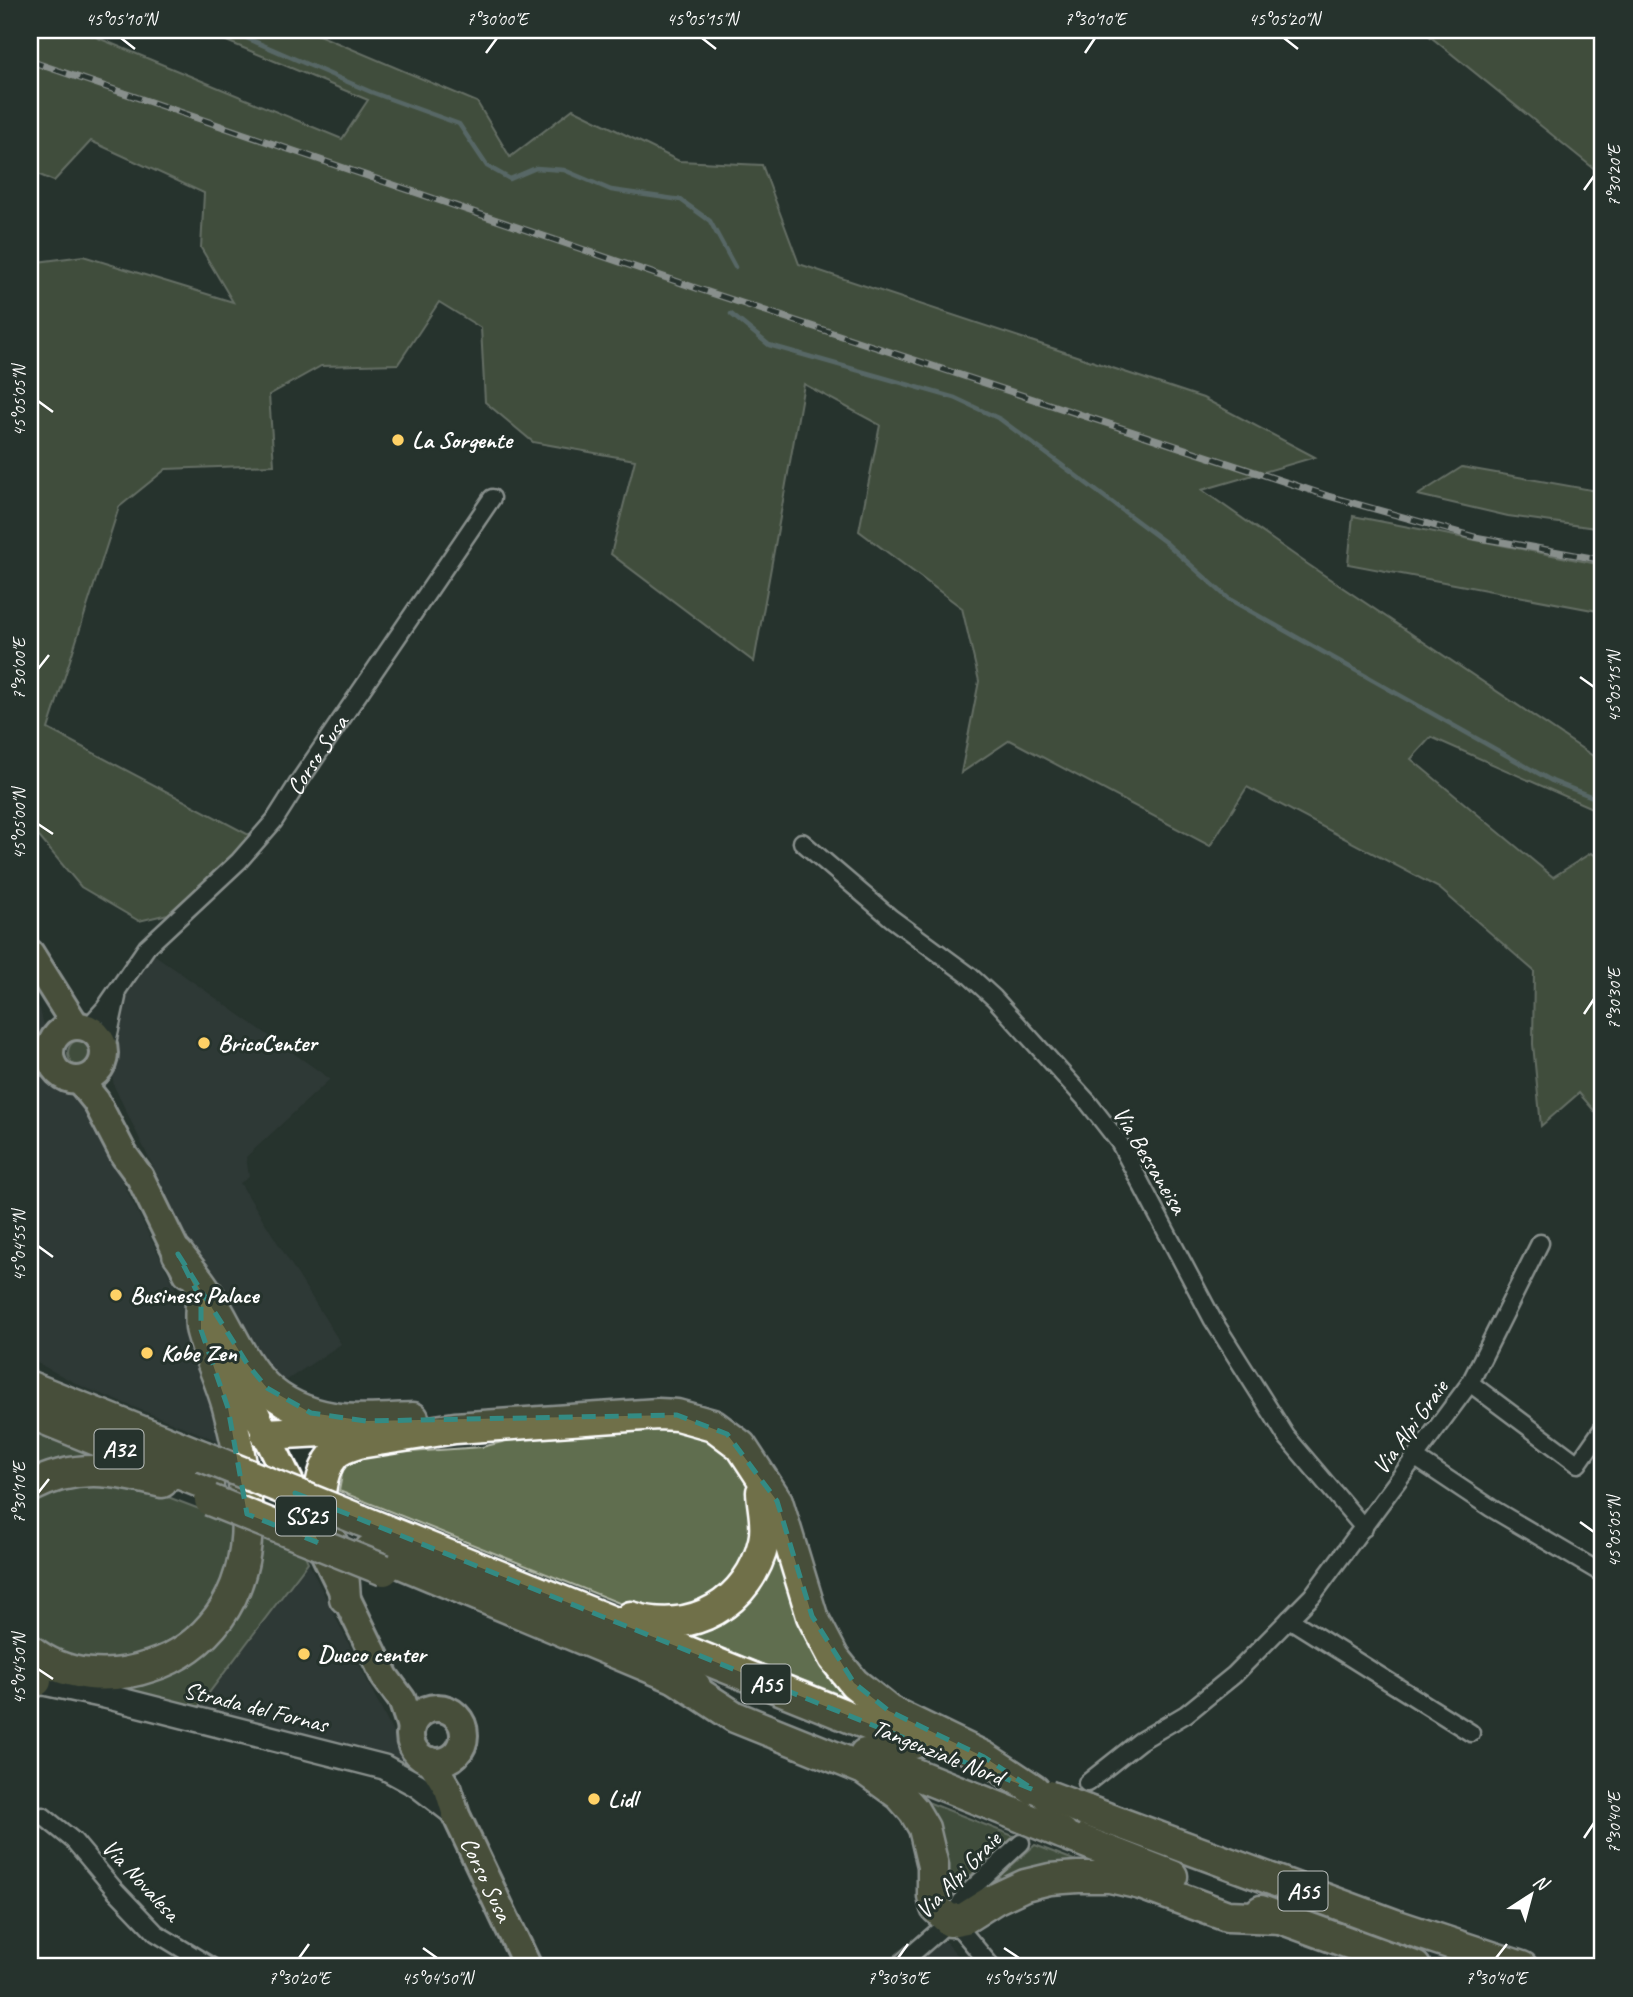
<svg xmlns="http://www.w3.org/2000/svg" width="1633" height="1997" viewBox="0 0 1633 1997" font-family="Caveat,sans-serif">
<style>
.built{fill:#384141}
.green{fill:#616e4f;stroke:#b0b6a7;stroke-width:2}
.lines{fill:none;stroke-linecap:round;stroke-linejoin:round}
.stream{stroke:#93a7aa;stroke-width:4.5}
.street-casing{stroke:#fff;stroke-width:21}
.secondary-casing{stroke:#fff;stroke-width:28}
.primary-casing{stroke:#fff;stroke-width:32}
.highway-casing{stroke:#fff;stroke-width:35}
.street{stroke:#26332d;stroke-width:16}
.secondary{stroke:#26332d;stroke-width:23}
.primary{stroke:#70704a;stroke-width:26}
.highway{stroke:#70704a;stroke-width:30}
.rail-casing{stroke:#fff;stroke-width:7}
.rail{stroke:#26332d;stroke-width:4.5;stroke-dasharray:13;stroke-linecap:butt}
.highway-bridge-casing{stroke:#fff;stroke-width:35;stroke-linecap:butt}
.highway-bridge{stroke:#70704a;stroke-width:30}
.marked{fill:none;stroke:#338b84;stroke-width:5;stroke-dasharray:14 9;stroke-linejoin:round}
.ticks{fill:none;stroke:#fff;stroke-width:2.5}
.poi-dot{fill:#ffd166;stroke:#26332d;stroke-width:2.5}
.labels{text-anchor:middle;stroke-width:6;stroke-linejoin:round;paint-order:stroke}
.shield{fill:#26332d;stroke:#bec2c0;stroke-width:2}
.shield-label{font-size:23px;font-weight:bold;fill:#fff}
.poi-label{font-size:24px;font-weight:bold;fill:#fff;stroke:#26332d;text-anchor:start}
.street-label{font-size:24px;fill:#fff;stroke:#26332d}
.neatline{fill:none;stroke:#fff;stroke-width:2.5}
.ticks-label{font-size:18px;text-anchor:middle;fill:#fff}
</style>
<rect width="100%" height="100%" fill="#26332d"/>
<filter id="ink" filterUnits="userSpaceOnUse"><feTurbulence type="fractalNoise" baseFrequency=".0143" numOctaves="2"/><feDisplacementMap in="SourceGraphic" scale="14" xChannelSelector="R" yChannelSelector="G"/><feConvolveMatrix kernelMatrix="1 2 1 2 8 2 1 2 1" color-interpolation-filters="sRGB"/></filter>
<g filter="url(#ink)">
<g class="built">
<polygon points="152,953 330,1079 246,1157 249,1177 240,1183 341,1344 278,1386 224,1313 114,1086 112,1074 119,1057 117,1022 120,1004 128,987"/>
<polygon points="30,989 40,1010 47,1037 45,1065 56,1085 64,1086 74,1091 82,1100 197,1332 226,1444 81,1386 30,1359"/>
<polygon points="308,1562 407,1761 196,1710"/>
<polygon points="944,1940 968,1967 913,1967"/>
</g>
<g class="green">
<polygon points="30,30 79,30 342,139 368,100 200,30 307,30 477,102 510,157 573,109 679,161 762,165 799,264 1203,398 1315,457 1202,490 1306,563 1599,760 1603,756 1603,813 1431,737 1411,759 1553,877 1591,853 1603,859 1603,1121 1579,1093 1541,1126 1533,1044 1534,971 1439,888 1247,787 1210,846 1010,740 961,773 979,681 962,608 859,531 880,425 804,384 754,662 611,554 635,460 533,442 485,402 481,328 439,302 398,364 321,366 269,395 274,465 166,469 119,507 48,729 251,836 233,856 168,914 139,921 81,887 30,826 30,263 83,256 233,302 201,248 204,193 91,141 54,181 30,171"/>
<polygon points="1422,30 1603,30 1603,176"/>
<polygon points="1462,467 1603,492 1603,529 1508,516 1418,495"/>
<polygon points="1353,516 1603,565 1603,612 1348,564"/>
<circle cx="82" cy="1053" r="14"/>
<path d="M673,1427c16,3 30,7 44,16 36,24 46,79 25,116 -6,11 -14,20 -23,29 -12,11 -30,22 -47,23 -14,1 -29,-3 -43,-4l-290,-116 5,-27 8,-8 130,-9 40,-10z"/>
<polygon points="30,1428 99,1456 57,1459 30,1472"/>
<polygon points="60,1483 147,1489 236,1523 228,1581 188,1634 156,1652 90,1665 30,1638 30,1500"/>
<polygon points="259,1533 303,1551 308,1562 196,1710 103,1687 170,1672"/>
<polygon points="777,1541 845,1693 843,1696 682,1633"/>
<polygon points="920,1799 1016,1837 939,1902"/>
<polygon points="1035,1845 1084,1864 972,1900"/>
</g>
<g class="lines">
<g class="stream">
<polyline points="228,30 371,92 459,124 487,166 510,179 536,168 564,170 611,190 681,200 710,221 735,267"/>
<polyline points="731,314 769,345 955,398 1000,419 1165,542 1229,599 1552,781 1603,801"/>
</g>
<g class="street-casing">
<g id="street">
<polyline points="802,842 891,918 970,976 994,998 1087,1101 1119,1142 1213,1320 1273,1415 1286,1436 1364,1528"/>
<path id="s1" d="M87,1028l18,-20 42,-61 92,-86 35,-40 26,-41 192,-282"/>
<polyline points="105,1052 117,997"/>
<polyline points="1470,1383 1578,1464 1603,1428"/>
<polyline points="1416,1458 1491,1508 1603,1574"/>
<polyline points="1289,1619 1471,1733"/>
<polyline points="1087,1783 1140,1741 1186,1714 1234,1675 1312,1596 1470,1383 1540,1243"/>
<polyline points="43,1816 74,1841 115,1890 156,1933 212,1967"/>
<polyline points="950,1921 962,1931 992,1967"/>
<polyline points="897,1967 950,1921 965,1895 1021,1843"/>
</g>
</g>
<g class="secondary-casing">
<polyline id="secondary" points="30,1680 105,1696 384,1767 417,1785 456,1815"/>
</g>
<g class="primary-casing">
<g id="primary">
<polyline points="30,953 76,1026"/>
<circle cx="77" cy="1053" r="27"/>
<polyline points="79,1080 96,1101 124,1155 140,1177 187,1273"/>
<polyline points="223,1346 385,1677 402,1700 411,1727"/>
<circle cx="437" cy="1735" r="27"/>
<path id="s2" d="M431,1761l17,28 8,26 72,152"/>
</g>
</g>
<g class="highway-casing">
<g id="highway">
<path d="M178,1254c8,11 18,22 26,34 40,61 44,115 129,130 27,4 54,1 80,0"/>
<polyline points="30,1387 202,1456"/>
<polyline points="30,1413 208,1485"/>
<polyline points="266,1434 343,1430"/>
<path d="M30,1487c45,-24 84,-17 132,-5"/>
<polyline points="360,1520 914,1743"/>
<polyline points="370,1550 695,1686"/>
<path d="M345,1598c-1,-11 -1,-23 -4,-34 -3,-14 -13,-26 -18,-40 -7,-20 -3,-53 11,-69 7,-7 16,-9 25,-12l96,-15 203,-14 19,1 36,10 28,21 36,55 35,115 22,42 20,25 35,28 95,46 50,33"/>
<path d="M631,1617c60,20 119,-14 133,-76 4,-16 -1,-33 -2,-49"/>
<path d="M30,1650c34,28 81,30 121,16 27,-8 51,-26 68,-49 44,-61 27,-141 9,-210 -7,-26 -19,-49 -26,-75 -3,-9 -1,-22 -1,-32"/>
<polyline points="30,1678 36,1681"/>
<polyline points="677,1679 735,1717 864,1769 900,1795 914,1811 924,1828 933,1866 933,1896 936,1908 950,1921 965,1918 995,1899 1025,1885 1050,1879 1078,1877 1110,1877 1141,1884 1227,1916 1280,1918"/>
<polyline points="865,1754 1025,1818"/>
<polyline points="1085,1810 1395,1925 1522,1967"/>
<polyline points="1062,1833 1172,1876"/>
<polyline points="1261,1911 1415,1967"/>
</g>
</g>
<use href="#street" class="street"/>
<use href="#secondary" class="secondary"/>
<use href="#primary" class="primary"/>
<use href="#highway" class="highway"/>
<g class="rail-casing">
<polyline id="rail" points="30,61 702,290 1328,496 1475,537 1603,560"/>
</g>
<use href="#rail" class="rail"/>
<g class="highway-bridge-casing">
<g id="highway-bridge">
<polyline points="202,1456 360,1520"/>
<polyline points="210,1500 384,1570"/>
<polyline points="1048,1796 1085,1810"/>
<polyline points="1025,1818 1062,1833"/>
</g>
</g>
<use href="#highway-bridge" class="highway-bridge"/>
</g>
</g>
<path d="M0 0H1633V1997H0ZM178,1254l70,111 19,23 44,25 55,8 311,-6 50,19 50,67 35,115 42,67 35,28 95,46 50,33 -739,-297 24,50 -72,-29 -19,-106 -27,-78v-30z" fill="#26332d" fill-opacity=".55" fill-rule="evenodd"/>
<path class="marked" d="M178,1254l70,111 19,23 44,25 55,8 311,-6 50,19 50,67 35,115 42,67 35,28 95,46 50,33 -739,-297 24,50 -72,-29 -19,-106 -27,-78v-30z"/>
<path class="ticks" d="M121,38l14,11M702,38l14,11M1284,38l14,11M486,53l11,-15M1085,53l10,-15M1584,190l10,-14M38,401l15,11M38,669l11,-14M1580,677l14,10M38,824l15,10M1584,1014l10,-15M38,1246l15,11M38,1493l11,-14M1580,1522l14,10M38,1669l15,10M1584,1838l10,-15M423,1948l14,10M1004,1948l15,10M299,1958l10,-14M898,1958l10,-14M1496,1958l11,-14"/>
<g class="poi-dot">
<circle cx="398" cy="440" r="7"/>
<circle cx="204" cy="1043" r="7"/>
<circle cx="116" cy="1295" r="7"/>
<circle cx="147" cy="1353" r="7"/>
<circle cx="304" cy="1654" r="7"/>
<circle cx="594" cy="1799" r="7"/>
</g>
<g class="labels">
<g class="shield">
<rect x="94.5" y="1429.5" width="49" height="39" rx="5"/>
<rect x="276" y="1496.5" width="60" height="39" rx="5"/>
<rect x="741.5" y="1664.5" width="49" height="39" rx="5"/>
<rect x="1278.5" y="1871.5" width="49" height="39" rx="5"/>
</g>
<g class="shield-label">
<text x="119" y="1457">A32</text>
<text x="306" y="1524">SS25</text>
<text x="766" y="1692">A55</text>
<text x="1303" y="1899">A55</text>
</g>
<g class="poi-label">
<text x="412" y="448">La Sorgente</text>
<text x="218" y="1051">BricoCenter</text>
<text x="130" y="1303">Business Palace</text>
<text x="161" y="1361">Kobe Zen</text>
<text x="318" y="1662">Ducco center</text>
<text x="608" y="1807">Lidl</text>
</g>
<g class="street-label">
<text dy="8" stroke="none"><textPath href="#s1" startOffset="359">Corso Susa</textPath></text>
<text transform="translate(1150 1160) rotate(59)" y="8">Via Bessaneisa</text>
<text transform="translate(1410 1427) rotate(-54)" y="8">Via Alpi Graie</text>
<text transform="translate(256 1707) rotate(14)" y="8">Strada del Fornas</text>
<text transform="translate(938 1752) rotate(22)" y="8">Tangenziale Nord</text>
<text transform="translate(958 1875) rotate(-46)" y="8">Via Alpi Graie</text>
<text dy="8" stroke="none"><textPath href="#s2" startOffset="131">Corso Susa</textPath></text>
<text transform="translate(141 1880) rotate(47)" y="8">Via Novalesa</text>
</g>
</g>
<rect width="1633" height="1997" fill="none" stroke="#26332d" stroke-width="77"/>
<g transform="translate(1531 1895) rotate(36)" stroke="#26332d" stroke-width="5" paint-order="stroke">
<path d="M0-5L12 26L0 18L-12 26Z" fill="#ffffff"/>
<text y="-10" font-size="19" font-weight="bold" text-anchor="middle" fill="#ffffff">N</text>
</g>
<rect x="38" y="38" width="1556" height="1920" class="neatline"/>
<g class="ticks-label">
<text x="121" y="25">45°05'10"N</text>
<text x="497" y="25">7°30'00"E</text>
<text x="702" y="25">45°05'15"N</text>
<text x="1095" y="25">7°30'10"E</text>
<text x="1284" y="25">45°05'20"N</text>
<text transform="translate(1614 176) rotate(-90)" y="6">7°30'20"E</text>
<text transform="translate(19 401) rotate(-90)" y="6">45°05'05"N</text>
<text transform="translate(19 669) rotate(-90)" y="6">7°30'00"E</text>
<text transform="translate(1614 687) rotate(-90)" y="6">45°05'15"N</text>
<text transform="translate(19 824) rotate(-90)" y="6">45°05'00"N</text>
<text transform="translate(1614 999) rotate(-90)" y="6">7°30'30"E</text>
<text transform="translate(19 1246) rotate(-90)" y="6">45°04'55"N</text>
<text transform="translate(19 1493) rotate(-90)" y="6">7°30'10"E</text>
<text transform="translate(1614 1532) rotate(-90)" y="6">45°05'05"N</text>
<text transform="translate(19 1669) rotate(-90)" y="6">45°04'50"N</text>
<text transform="translate(1614 1823) rotate(-90)" y="6">7°30'40"E</text>
<text x="299" y="1984">7°30'20"E</text>
<text x="437" y="1984">45°04'50"N</text>
<text x="898" y="1984">7°30'30"E</text>
<text x="1019" y="1984">45°04'55"N</text>
<text x="1496" y="1984">7°30'40"E</text>
</g>
</svg>
